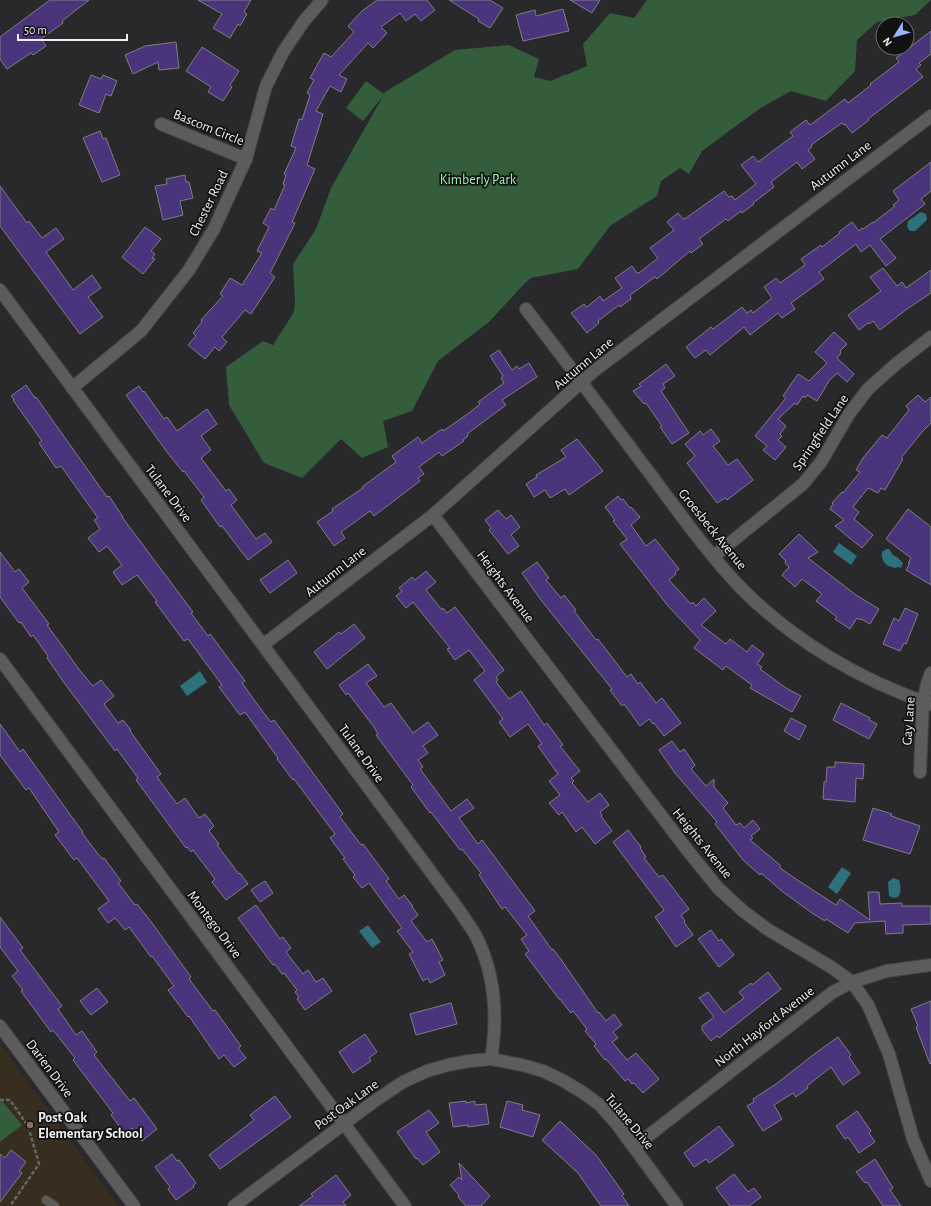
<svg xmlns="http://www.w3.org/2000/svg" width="931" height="1206" viewBox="0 0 931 1206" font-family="'Alegreya Sans',sans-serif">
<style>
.education{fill:#382e1f}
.green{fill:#335d3b}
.water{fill:#2e717d}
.building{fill:#4a347c;stroke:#7f7e81}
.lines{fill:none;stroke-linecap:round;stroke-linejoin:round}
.lane-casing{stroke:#454447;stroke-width:10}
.street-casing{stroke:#454447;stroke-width:14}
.path{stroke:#666568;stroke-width:2.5;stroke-dasharray:4 2;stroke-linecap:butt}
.lane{stroke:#5d5c5b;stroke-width:8}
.street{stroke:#5d5c5b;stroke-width:12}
.education-dot{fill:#8d6e63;stroke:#111112;stroke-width:1.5}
.labels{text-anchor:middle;stroke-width:3.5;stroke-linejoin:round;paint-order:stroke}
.street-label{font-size:14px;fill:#efeff1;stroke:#111112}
.park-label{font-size:14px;fill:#97fbaa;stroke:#111112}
.poi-label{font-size:14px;font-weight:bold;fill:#efeff1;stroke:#111112;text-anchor:start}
</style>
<rect width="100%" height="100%" fill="#29282b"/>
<polygon class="education" points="0,1044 118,1206 0,1206"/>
<g class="green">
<polygon points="647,0 931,0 915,15 877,22 857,40 855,71 826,101 791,91 759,109 702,151 689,174 680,168 661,181 657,196 610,226 578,269 531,278 525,283 489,322 438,361 412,411 383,421 388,447 362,458 341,439 302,478 264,463 229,405 226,367 263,341 273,345 294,312 295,300 293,264 316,229 331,188 383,96 363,121 346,108 366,81 384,94 385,92 455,50 509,45 539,59 534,77 551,81 562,76 563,75 566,75 587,66 583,44 610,13 634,18"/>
<polygon points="2,1101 22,1125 0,1142 0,1102"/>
</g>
<g class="water">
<polygon points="921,212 926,214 927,220 915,231 910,231 907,227 908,221"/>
<polygon points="839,543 857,556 851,565 833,552"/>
<path d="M886,549h3l4,6 5,3 5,5 -2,5 -2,-1 -4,1c-2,-1 -4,-1 -6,-2 -6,-2 -8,-10 -7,-14z"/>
<polygon points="200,671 207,682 187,696 180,686"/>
<polygon points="842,867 851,873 837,894 828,887"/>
<path d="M893,878l6,2c1,2 2,11 1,13l-2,4 -4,1 -5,-2 -1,-14z"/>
<polygon points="368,925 381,942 372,948 359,931"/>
</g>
<g class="building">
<polygon points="50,0 89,0 62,21 63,23 41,39 46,46 33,55 31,53 7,69 0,59 0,37"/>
<polygon points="198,0 251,0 244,12 247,14 240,26 238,24 230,38 213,28 222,14"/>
<polygon points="377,0 427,0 435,10 421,21 415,14 406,21 400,13 381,27 387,33 373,48 368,43 339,75 347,79 341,92 330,86 316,111 323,114 307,165 315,169 292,222 295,223 270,273 275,277 251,314 245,310 222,337 227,342 219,351 215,347 205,359 188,345 196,336 193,333 202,322 201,320 223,296 220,294 230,278 242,285 262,253 257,251 269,227 263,223 271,208 274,210 285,185 283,184 286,175 284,174 296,148 291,146 299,119 302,120 310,95 307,93 314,80 310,78 324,53 331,57 354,32 348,26 362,11"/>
<polygon points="449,0 490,0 503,8 490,28 478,21 479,19"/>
<polygon points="570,0 600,0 592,13"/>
<polygon points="563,9 569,31 523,41 516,15 535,10 536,16"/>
<polygon points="931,31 931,54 919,63 921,65 916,69 923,77 868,119 869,120 852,133 845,124 844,125 842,123 811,145 812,147 808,150 815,159 802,169 797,162 771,182 774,187 753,203 754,204 742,213 741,211 728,221 726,219 699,239 703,244 691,253 690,251 657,279 655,277 630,295 631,299 620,307 619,305 598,321 599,323 587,333 571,313 584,304 587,307 600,296 603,301 622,288 615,278 632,266 637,273 639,273 658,258 650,248 674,230 667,222 678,213 683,219 686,218 724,191 729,197 732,196 735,200 756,184 741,165 753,156 758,162 793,136 790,132 806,120 810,125 845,99 848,103 871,85 870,84 899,62 896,58"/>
<polygon points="176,42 179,68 159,70 158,62 133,74 125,55 145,46"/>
<polygon points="202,47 239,71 230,85 232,87 223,101 208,92 211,87 186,71"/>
<polygon points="91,75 101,79 103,75 117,81 111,96 106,94 99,113 79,105"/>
<polygon points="100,131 103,139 106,138 120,175 102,182 83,138"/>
<polygon points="931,162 931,191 921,199 925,204 880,239 896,258 886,266 870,245 861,252 856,244 819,272 824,279 791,303 795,309 782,318 778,313 750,335 744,327 710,355 706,350 695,358 686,347 711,327 713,329 742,307 747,313 751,310 753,313 772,298 764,287 776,278 780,283 805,265 801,259 821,245 822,247 840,233 839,232 852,222 859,231 862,228 863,229 873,222 873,223 895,206 893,205 899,200 893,191"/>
<polygon points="185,175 186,182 189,182 193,198 180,201 183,215 163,220 155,186 167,184 166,179"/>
<polygon points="0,186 27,223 29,221 42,238 56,228 64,239 46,252 73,290 92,275 101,288 88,297 103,317 80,334 0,226"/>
<polygon points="145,227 161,239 151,251 155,254 152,258 155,259 143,274 122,257"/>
<polygon points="883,268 897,286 902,282 906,288 931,270 931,293 907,309 880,330 873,321 869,324 868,323 859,330 848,315 881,291 870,277"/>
<polygon points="834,332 847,344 840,351 841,353 837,358 854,374 847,382 837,373 829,381 817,401 807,395 805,398 803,396 797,405 795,403 778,419 786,426 780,434 782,436 778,440 786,447 775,460 763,450 767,446 755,436 786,398 783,396 798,374 809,381 827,363 815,352"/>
<polygon points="499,350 512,370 517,366 519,369 529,363 537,377 502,400 506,405 467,434 468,436 463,440 464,441 442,456 439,452 419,467 424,474 418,478 420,481 374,516 370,511 341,532 345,538 334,546 317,522 333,511 332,509 363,488 362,487 396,462 392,456 418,437 422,443 442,429 443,431 469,413 480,404 478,402 504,383 501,378 503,376 490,356"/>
<polygon points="666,364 675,376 663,384 665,388 661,391 689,433 672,444 660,427 662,426 646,403 644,404 633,391 641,386 639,384"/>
<polygon points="26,385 35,398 36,397 107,497 109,496 123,517 122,517 193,612 191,613 208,636 210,634 233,665 245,681 242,683 263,712 271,722 274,720 316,777 343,814 340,817 361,845 363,844 389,879 386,881 399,899 404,895 413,906 412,907 418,915 411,921 427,942 432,939 443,960 439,962 445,975 430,983 428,978 423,981 409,954 413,952 397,931 402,928 369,883 362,888 353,877 355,875 343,859 345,858 330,838 335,834 294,779 293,780 277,759 278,758 245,712 240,715 219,687 222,685 188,639 184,641 155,602 157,601 137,575 122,585 113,572 122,565 107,546 99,552 88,538 100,529 94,520 98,518 61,466 56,468 39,443 42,441 13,400 14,399 11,396"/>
<polygon points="139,386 143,392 144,391 164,419 167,417 177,431 207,409 217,424 201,436 211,450 201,458 226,491 229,489 237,500 231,505 256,539 265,533 272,542 248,560 222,526 220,527 201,500 204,497 184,471 183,472 167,452 126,395"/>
<polygon points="918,395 925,402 931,397 931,423 922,432 901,458 903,459 885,490 881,488 878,493 868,488 853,507 859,512 854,519 873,535 862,548 835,526 844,520 830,509 833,504 832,503 842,492 843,493 860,472 856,470 863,458 882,435 887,438 909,410 906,406"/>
<polygon points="711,429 720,441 713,446 728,465 737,459 753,480 727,500 725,498 717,503 687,463 695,456 685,444 700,431 703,435"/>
<polygon points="577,439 603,471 569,495 565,489 550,498 545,490 534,497 526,484 537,477 536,475 566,457 561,450"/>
<polygon points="618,496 621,500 623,499 630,508 631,507 640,517 631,525 646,546 655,539 679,569 675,572 676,574 669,580 691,604 693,602 696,606 704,598 716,611 701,625 726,644 730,639 747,652 752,645 764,654 757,664 762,667 760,669 786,688 801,696 792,712 750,688 752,685 726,666 723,670 694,648 700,640 668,606 620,544 627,539 613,521 615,520 605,507"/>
<polygon points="908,509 931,527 931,585 906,570 910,563 908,563 911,558 886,539"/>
<polygon points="498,510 506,519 511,515 520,527 511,535 519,546 508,554 489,530 491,528 485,520"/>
<polygon points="799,534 818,552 808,558 856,595 879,609 870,624 861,619 860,620 857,618 850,629 835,619 837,617 816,601 822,594 802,579 795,587 782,575 789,567 785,563 786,561 779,554"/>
<polygon points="0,552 15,572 19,569 29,582 22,588 49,624 47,625 81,672 93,686 101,680 114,696 104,704 118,723 123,720 131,730 130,731 161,774 157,777 177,804 185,798 199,818 205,814 214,826 209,831 219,844 217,845 239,874 240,873 248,884 226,900 212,882 215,879 193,850 191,852 187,847 186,848 136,780 138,778 117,749 115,751 65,684 47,658 48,656 33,635 31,637 21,622 19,623 0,597"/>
<polygon points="288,560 297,573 270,593 260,580"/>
<polygon points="537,562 549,578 546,580 561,598 564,595 576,610 574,611 596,640 598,639 627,677 631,674 638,684 640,682 656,703 662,698 681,723 664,736 654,723 653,724 649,719 640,726 624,704 622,706 610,690 612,689 541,600 522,573"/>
<polygon points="426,571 436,582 426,590 442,610 443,608 447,613 455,607 504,670 496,677 498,680 496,682 509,699 521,691 544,725 547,723 563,745 560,746 580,771 571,778 574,781 572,783 588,802 600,793 609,805 600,812 602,816 601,816 612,831 595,844 582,827 576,832 562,812 559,815 549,803 560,795 549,781 558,774 538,746 542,744 528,724 510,737 499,722 503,719 474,680 485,671 469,650 455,660 447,649 450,648 413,602 406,608 396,596 402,591 399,588 412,577 415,580"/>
<polygon points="905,608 918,614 906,644 904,643 900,651 883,644 894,618 899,621"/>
<polygon points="354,624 365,638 327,669 314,652 339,632 341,634"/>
<polygon points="368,664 377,676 366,683 384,707 391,703 413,733 428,722 438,735 423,746 428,753 418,760 423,767 420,769 451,811 467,799 474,808 459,818 478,844 482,840 535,911 528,916 552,950 553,949 560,958 598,1013 599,1012 606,1021 614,1014 622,1025 613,1032 618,1038 612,1042 627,1060 636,1053 659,1079 643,1093 634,1083 632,1084 628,1079 625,1081 606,1059 605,1060 594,1046 596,1044 585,1031 587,1029 573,1011 571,1013 560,999 559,999 525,954 529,951 521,939 527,935 505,907 502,909 479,875 481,873 462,849 460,850 431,812 430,813 411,787 413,785 376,735 378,734 374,727 348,693 346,695 339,685"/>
<polygon points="841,703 870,718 869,720 877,724 869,739 833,720"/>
<polygon points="791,718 806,726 799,740 784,731"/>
<polygon points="0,724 20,752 23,749 74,820 83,832 82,833 98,854 103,859 104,858 121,881 118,883 135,905 137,904 152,923 191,977 189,979 213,1011 215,1010 241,1046 238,1048 246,1058 234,1067 224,1055 219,1059 211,1048 189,1016 188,1017 168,990 174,986 152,956 151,957 129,927 125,930 115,918 108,923 98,909 109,901 77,858 74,860 55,835 59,832 29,788 26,790 0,755"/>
<polygon points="672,741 680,752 684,749 695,765 691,769 706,786 714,779 714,787 728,803 723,808 736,825 740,823 744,828 753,820 760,829 751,836 753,838 750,840 780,865 780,868 799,881 836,905 840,899 870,920 868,892 879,892 880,904 902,903 902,906 931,906 931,924 903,925 903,933 886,934 885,921 855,923 848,933 826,919 825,921 812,913 783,892 761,873 760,875 743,860 715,824 717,822 675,773 659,750"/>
<polygon points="835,762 864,764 863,779 856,778 855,802 823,799 824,782 826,782 827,767 835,767"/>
<polygon points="873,808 892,814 891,816 920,826 910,854 863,840"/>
<polygon points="628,830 641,847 640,848 646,857 644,858 659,877 663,875 689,909 681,915 685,921 684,922 693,935 676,947 655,917 664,910 613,842"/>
<polygon points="265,881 273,893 260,902 251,890"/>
<polygon points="256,905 280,939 283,937 291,948 286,952 303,974 308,970 316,982 323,978 332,991 305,1010 297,999 299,997 295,992 297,990 284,973 282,974 275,964 273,965 238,918"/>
<polygon points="0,917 23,948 20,950 62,1006 58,1009 76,1035 82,1031 97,1052 94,1055 130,1101 134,1098 157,1129 142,1141 132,1128 125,1134 111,1115 113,1113 73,1060 75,1058 53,1030 51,1032 21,991 23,990 12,976 18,971 0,947"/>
<polygon points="711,930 719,941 721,939 734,955 719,967 698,939"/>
<polygon points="768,972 781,989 719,1038 717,1036 711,1041 702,1030 702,1026 714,1017 699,998 708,992 724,1013 744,998 739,992 751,983 752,985"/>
<polygon points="97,988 108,1002 91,1015 80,1001"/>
<polygon points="931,1001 931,1063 930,1064 916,1027 918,1026 911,1009"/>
<polygon points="451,1003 457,1024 416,1035 410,1014"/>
<polygon points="365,1034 377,1052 369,1058 371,1061 353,1073 339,1052"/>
<polygon points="838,1037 851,1055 849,1057 860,1073 843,1085 831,1067 807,1086 808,1088 796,1097 793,1093 774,1105 782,1119 763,1131 747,1106 754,1102 753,1099 776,1084 813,1055"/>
<polygon points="275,1096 291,1117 220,1169 209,1155 254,1120 250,1115"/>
<polygon points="466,1101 466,1103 475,1101 475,1105 486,1104 489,1124 468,1127 468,1125 453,1127 449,1103"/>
<polygon points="507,1101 523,1105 522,1110 540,1115 533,1137 500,1127"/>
<polygon points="429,1110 439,1123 428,1131 426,1132 440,1152 423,1165 417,1158 416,1159 397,1132"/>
<polygon points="857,1111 871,1131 869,1133 875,1142 859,1153 848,1137 845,1139 836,1126"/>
<polygon points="560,1121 596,1155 624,1194 622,1196 629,1206 601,1206 578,1173 542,1140"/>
<polygon points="719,1126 734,1145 709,1163 706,1159 694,1167 684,1153"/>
<polygon points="11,1150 26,1162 19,1171 22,1173 0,1202 0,1154 5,1158"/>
<polygon points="172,1154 177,1161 179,1160 196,1183 193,1186 194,1187 176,1200 168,1189 170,1187 155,1167"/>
<polygon points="875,1159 893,1188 890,1190 901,1206 883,1206 867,1182 865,1183 856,1172"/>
<polygon points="459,1163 490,1196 481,1206 466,1206 458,1197 459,1195 450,1185 459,1177 462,1180"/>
<polygon points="734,1174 748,1192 754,1188 761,1197 749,1206 730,1206 716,1188"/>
<polygon points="336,1175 351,1195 343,1202 346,1206 299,1206 313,1196 311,1194"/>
</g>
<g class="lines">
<g class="lane-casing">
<polyline id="lane" points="46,1200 55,1206"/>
</g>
<g class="street-casing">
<g id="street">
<polyline points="161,124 246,159"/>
<path d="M0,290l459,620c5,8 12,17 17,26 19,38 22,81 15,123"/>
<path d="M526,309c39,51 78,103 116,154 32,42 64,89 100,126 52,52 119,92 189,115"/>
<polyline points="72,388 141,331 189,270 214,229 246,159 266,86 283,52 304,21 322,0"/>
<polyline points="433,515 688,851 718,888 743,911 767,929 831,967 852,982 868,1005 889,1054 913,1139 931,1181"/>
<polyline points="714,556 803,484 821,462 849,414 868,389 896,364 931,337"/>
<polyline points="263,645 433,515 594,371 931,116"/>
<polyline points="0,659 405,1206"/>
<polyline points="920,772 923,702 927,684 931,673"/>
<polyline points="0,1026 134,1206"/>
<polyline points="634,1147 833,992 852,982 887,971 931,965"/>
<polyline points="234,1206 376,1100 403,1082 427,1071 448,1065 469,1061 491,1059 522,1065 543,1071 562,1080 582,1092 600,1105 616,1123 677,1206"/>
</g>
</g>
<polyline class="path" points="0,1100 10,1100 28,1126 39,1164 10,1206"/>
<use href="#lane" class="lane"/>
<use href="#street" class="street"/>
</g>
<circle class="education-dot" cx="30" cy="1125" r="4"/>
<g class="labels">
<g class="street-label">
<text transform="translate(209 127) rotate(22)" y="5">Bascom Circle</text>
<text transform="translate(840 165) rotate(-37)" y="5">Autumn Lane</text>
<text transform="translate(208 203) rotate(-64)" y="5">Chester Road</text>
<text transform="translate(583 363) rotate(-40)" y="5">Autumn Lane</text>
<text transform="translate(820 432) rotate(-56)" y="5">Springfield Lane</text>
<text transform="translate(169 493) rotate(53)" y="5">Tulane Drive</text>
<text transform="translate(713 529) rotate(51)" y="5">Groesbeck Avenue</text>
<text transform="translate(335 571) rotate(-38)" y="5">Autumn Lane</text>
<text transform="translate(506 586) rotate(53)" y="5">Heights Avenue</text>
<text transform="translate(908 721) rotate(-86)" y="5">Gay Lane</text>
<text transform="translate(362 753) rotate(54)" y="5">Tulane Drive</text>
<text transform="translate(703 843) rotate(51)" y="5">Heights Avenue</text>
<text transform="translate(215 924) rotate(53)" y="5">Montego Drive</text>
<text transform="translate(764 1026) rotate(-38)" y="5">North Hayford Avenue</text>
<text transform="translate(50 1068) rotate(53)" y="5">Darien Drive</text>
<text transform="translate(346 1104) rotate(-36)" y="5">Post Oak Lane</text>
<text transform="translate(630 1121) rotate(50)" y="5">Tulane Drive</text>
</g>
<g class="park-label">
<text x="478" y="184">Kimberly Park</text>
</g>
<g class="poi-label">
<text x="38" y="1122">Post Oak<tspan x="38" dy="16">Elementary School</tspan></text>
</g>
</g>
<g transform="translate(895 36) rotate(233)"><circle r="19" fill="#111112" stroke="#6a6a6b"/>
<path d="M0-3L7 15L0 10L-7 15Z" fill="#96b6fd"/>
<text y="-6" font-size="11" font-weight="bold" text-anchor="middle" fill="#efeff1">N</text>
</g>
<path d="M18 34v6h109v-6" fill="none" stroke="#efeff1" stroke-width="2"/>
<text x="24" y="34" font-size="12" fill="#efeff1" stroke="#111112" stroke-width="3" paint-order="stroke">50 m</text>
</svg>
